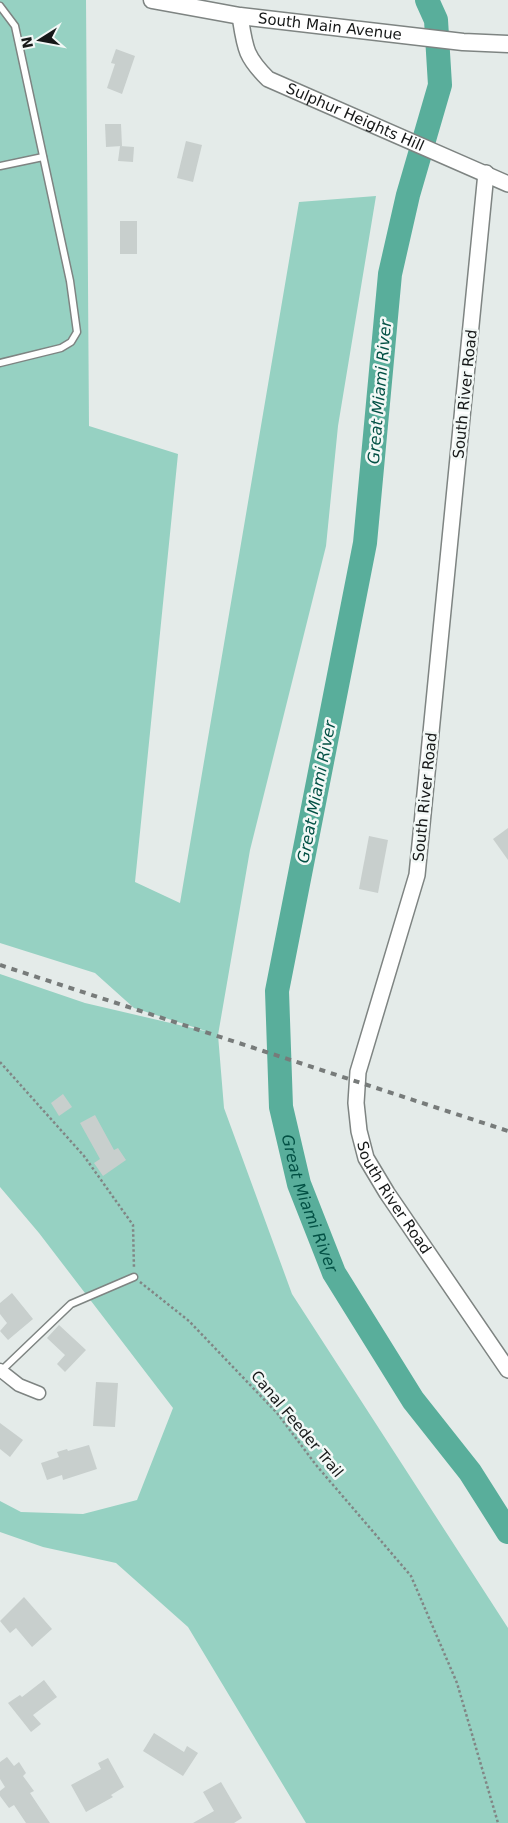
<svg xmlns="http://www.w3.org/2000/svg" width="508" height="1823" viewBox="0 0 508 1823" font-family="'DejaVu Sans',sans-serif">
<style>
.green{fill:#96d1c2}
.lines{fill:none;stroke-linecap:round;stroke-linejoin:round}
.river{stroke:#59ae9b;stroke-width:24}
.building{fill:#c8cfcd}
.service-casing{stroke:#7e8482;stroke-width:9}
.minor-casing{stroke:#7e8482;stroke-width:15}
.tertiary-casing{stroke:#7e8482;stroke-width:18}
.secondary-casing{stroke:#7e8482;stroke-width:19}
.path{stroke:#818685;stroke-width:2.5;stroke-dasharray:2.5 2.5;stroke-linecap:butt}
.service{stroke:#fff;stroke-width:6}
.minor{stroke:#fff;stroke-width:12}
.tertiary{stroke:#fff;stroke-width:15}
.secondary{stroke:#fff;stroke-width:16}
.rail{stroke:#777b7a;stroke-width:4;stroke-dasharray:6 6;stroke-linecap:butt}
.labels{text-anchor:middle;stroke-width:5;stroke-linejoin:round;paint-order:stroke}
.street-label{font-size:15px;fill:#161818;stroke:#f2f8f6}
.water-label{font-size:16px;font-style:italic;fill:#025044;stroke:#f2f8f6}
</style>
<rect width="100%" height="100%" fill="#e4ebe9"/>
<polygon class="green" points="0,0 86,0 89,426 178,454 135,882 180,903 299,202 376,196 338,426 326,546 250,850 218,1035 224,1108 292,1294 508,1628 508,1823 306,1823 188,1627 116,1563 43,1547 0,1532 0,1501 21,1512 83,1514 137,1500 173,1408 39,1233 0,1187 0,974 85,1003 209,1032 134,1008 95,973 0,943"/>
<g class="lines">
<path class="river" id="s1" d="M427,0l9,20 4,65 -32,110 -18,79 -25,269 -88,448 4,116 18,77 35,89 79,127 57,72 38,60"/>
</g>
<g class="building">
<polygon points="116,49 135,56 122,94 107,88 115,64 111,63"/>
<polygon points="105,124 121,124 122,146 106,147"/>
<polygon points="186,141 202,145 193,182 177,178"/>
<polygon points="120,146 134,147 133,162 118,161"/>
<rect x="120" y="221" width="17" height="33"/>
<polygon points="508,828 508,860 493,839"/>
<polygon points="369,836 388,840 378,893 359,889"/>
<polygon points="63,1094 72,1107 59,1116 51,1103"/>
<polygon points="95,1115 114,1150 118,1148 126,1160 103,1176 94,1163 100,1159 80,1123"/>
<polygon points="12,1293 33,1319 8,1340 0,1331 7,1323 0,1314 0,1303"/>
<polygon points="59,1325 86,1350 65,1372 57,1364 65,1355 47,1338"/>
<polygon points="96,1382 118,1383 115,1427 93,1426"/>
<polygon points="0,1423 23,1440 10,1457 0,1449"/>
<polygon points="89,1445 97,1469 63,1480 62,1475 47,1480 41,1463 59,1457 57,1452 67,1449 68,1451"/>
<polygon points="24,1597 52,1629 32,1647 16,1628 10,1633 0,1621"/>
<polygon points="44,1680 57,1697 33,1715 41,1724 31,1732 8,1703 20,1695 22,1697"/>
<polygon points="154,1733 184,1752 187,1746 198,1753 183,1776 143,1751"/>
<polygon points="7,1757 14,1766 19,1762 26,1773 23,1776 34,1791 30,1793 50,1823 26,1823 14,1805 9,1808 0,1796 0,1791 5,1787 0,1779 0,1762"/>
<polygon points="108,1758 124,1787 111,1795 113,1797 86,1812 71,1785 101,1769 98,1763"/>
<polygon points="221,1782 242,1818 234,1823 193,1823 214,1811 203,1792"/>
</g>
<g class="lines">
<g class="service-casing">
<g id="service">
<polyline points="0,6 15,26 70,281 77,332 71,342 61,348 0,363"/>
<polyline points="0,166 43,157"/>
<polyline points="1,1371 71,1304 134,1277"/>
</g>
</g>
<g class="minor-casing">
<polyline id="minor" points="0,1370 19,1385 39,1393"/>
</g>
<g class="tertiary-casing">
<g id="tertiary">
<path id="s2" d="M240,16c5,32 5,40 28,63l240,105"/>
<path id="s3" d="M486,173l-69,702 -59,197 -2,31 3,28 7,27 21,35 121,177"/>
</g>
</g>
<g class="secondary-casing">
<g id="secondary">
<path id="s4" d="M152,0l88,16 223,26 45,2"/>
</g>
</g>
<g class="path">
<polyline points="0,1062 84,1156 133,1225 134,1269"/>
<polyline points="140,1282 189,1321 277,1413 316,1465 411,1576 457,1683 498,1823"/>
</g>
<use href="#service" class="service"/>
<use href="#minor" class="minor"/>
<use href="#tertiary" class="tertiary"/>
<use href="#secondary" class="secondary"/>
<polyline class="rail" points="0,965 508,1131"/>
</g>
<g class="labels">
<g class="street-label">
<text dy="5" stroke="none"><textPath href="#s4" startOffset="180">South Main Avenue</textPath></text>
<text dy="5" stroke="none"><textPath href="#s2" startOffset="166">Sulphur Heights Hill</textPath></text>
<text transform="translate(465 394) rotate(-84)" y="5">South River Road</text>
<text transform="translate(425 797) rotate(-84)" y="5">South River Road</text>
<text dy="5" stroke="none"><textPath href="#s3" startOffset="1046">South River Road</textPath></text>
<text transform="translate(297 1424) rotate(50)" y="5">Canal Feeder Trail</text>
</g>
<g class="water-label">
<text transform="translate(379 392) rotate(-85)" y="6">Great Miami River</text>
<text transform="translate(316 792) rotate(-79)" y="6">Great Miami River</text>
<text dy="6" stroke="none"><textPath href="#s1" startOffset="1226">Great Miami River</textPath></text>
</g>
</g>
<g transform="translate(40 40) rotate(259)" stroke="#f2f8f6" stroke-width="4" paint-order="stroke">
<path d="M0-4L9 19L0 12L-9 19Z" fill="#161818"/>
<text y="-8" font-size="14" font-weight="bold" text-anchor="middle" fill="#161818">N</text>
</g>
</svg>
